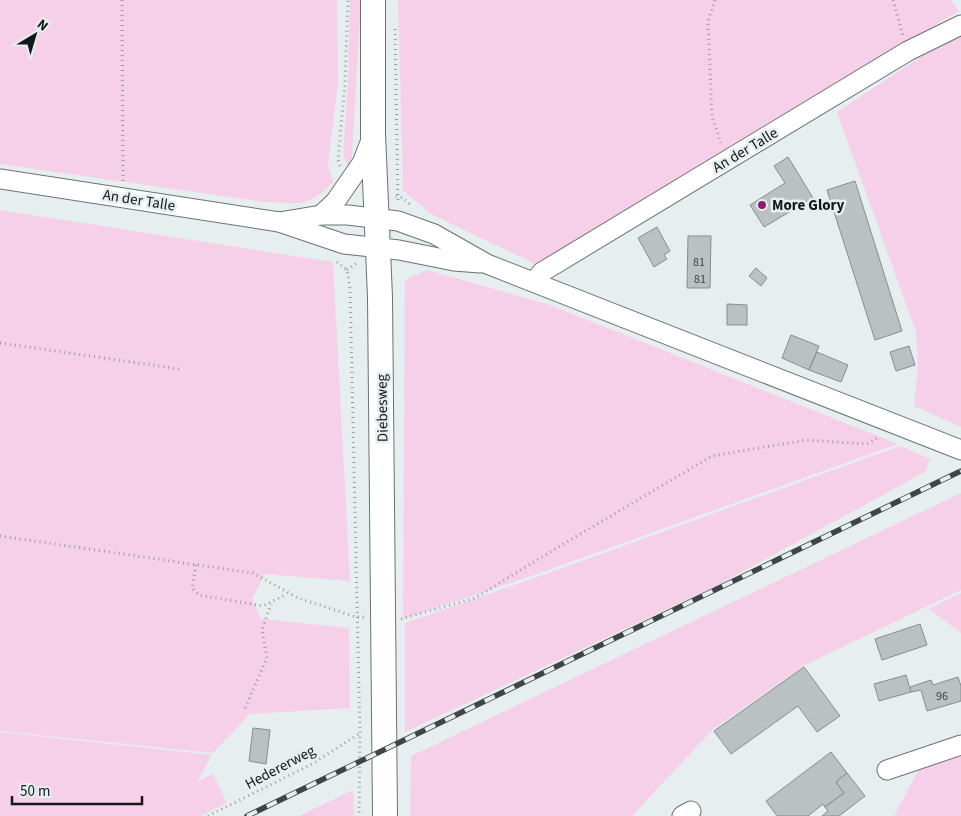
<svg xmlns="http://www.w3.org/2000/svg" width="961" height="816" viewBox="0 0 961 816" font-family="'Source Sans 3',sans-serif">
<style>
.green{fill:#f5d0e8}
.building{fill:#b9c1c3;stroke:#868d8f}
.lines{fill:none;stroke-linecap:round;stroke-linejoin:round}
.minor-casing{stroke:#6b7274;stroke-width:21}
.major-casing{stroke:#6b7274;stroke-width:26}
.path{stroke:#989e9f;stroke-width:3;stroke-dasharray:1 4;stroke-linecap:butt}
.minor{stroke:#fff;stroke-width:19}
.major{stroke:#fff;stroke-width:24}
.rail-casing{stroke:#414446;stroke-width:5.5}
.rail{stroke:#e6eef0;stroke-width:4;stroke-dasharray:11;stroke-linecap:butt}
.poi-dot{fill:#921a77;stroke:#e6eef0;stroke-width:2}
.labels{text-anchor:middle;stroke-width:5;stroke-linejoin:round;paint-order:stroke}
.number-label{font-size:12px;fill:#3e4243}
.street-label{font-size:15px;fill:#151718;stroke:#e6eef0}
.poi-label{font-size:15px;font-weight:bold;fill:#151718;stroke:#e6eef0;text-anchor:start}
</style>
<rect width="100%" height="100%" fill="#e6eef0"/>
<g class="green">
<path d="M0,0h337l1,83 -10,82 5,17c-25,27 -35,21 -69,20l-264,-38z"/>
<polygon points="350,0 361,0 352,157 348,167 343,154 348,81"/>
<polygon points="398,0 951,0 959,11 538,265 431,214 403,190"/>
<polygon points="954,35 961,36 961,427 914,406 918,366 916,332 837,112"/>
<polygon points="0,210 333,262 350,581 265,574 252,599 261,619 349,628 350,708 250,714 213,753 0,731"/>
<polygon points="427,270 550,305 898,444 540,573 403,619 405,280"/>
<polygon points="900,446 930,459 925,472 716,586 405,732 405,623 540,576"/>
<polygon points="961,493 961,590 805,665 713,729 632,816 410,816 411,756"/>
<polygon points="961,593 961,633 929,609"/>
<polygon points="0,732 212,755 197,782 213,774 227,803 200,816 0,816"/>
<polygon points="961,755 961,816 894,816 919,769"/>
<polygon points="353,790 354,816 299,816"/>
</g>
<g class="building">
<polygon points="788,157 813,198 764,227 750,205 785,183 774,166"/>
<polygon points="855,181 902,331 875,340 827,190"/>
<polygon points="657,227 670,251 664,255 667,259 654,267 638,238"/>
<polygon points="688,236 711,236 710,288 687,288"/>
<polygon points="756,268 767,278 761,286 749,276"/>
<polygon points="727,304 747,305 747,325 727,325"/>
<polygon points="791,335 819,346 809,370 782,358"/>
<polygon points="909,346 915,365 896,371 890,352"/>
<polygon points="817,352 848,365 841,382 809,370"/>
<polygon points="920,624 927,645 882,660 875,639"/>
<polygon points="804,667 840,716 817,732 798,706 731,754 714,731"/>
<polygon points="906,675 911,692 879,701 874,684"/>
<polygon points="958,677 961,686 961,701 927,711 921,690 911,692 910,687 931,680 933,685"/>
<polygon points="253,728 270,730 266,764 249,761"/>
<polygon points="831,752 847,773 836,782 844,793 825,807 823,804 808,816 777,816 766,801"/>
<polygon points="847,773 865,796 839,816 822,816 828,811 825,807 844,793 836,782"/>
</g>
<g class="lines">
<g class="minor-casing">
<g id="minor">
<polyline points="0,179 279,222 344,244 399,250 454,261 480,263"/>
<polyline points="321,215 335,202 362,163 371,140"/>
<polyline points="279,222 321,215 348,215 398,221 434,234 487,264 961,450"/>
<polyline points="534,282 542,272 908,51 961,25"/>
<polyline points="887,770 961,745"/>
<polyline points="682,816 691,811"/>
</g>
</g>
<g class="major-casing">
<polyline id="major" points="373,0 373,134 380,297 385,816"/>
</g>
<g class="path">
<polyline points="122,0 123,182"/>
<polyline points="715,0 708,21 712,116 721,143"/>
<polyline points="893,0 903,36"/>
<polyline points="395,29 398,203"/>
<polyline points="340,166 338,160 345,83 348,0"/>
<polyline points="396,196 403,198 412,206"/>
<polyline points="337,262 347,270 350,288 360,734 359,816"/>
<polyline points="347,270 357,263"/>
<polyline points="0,343 180,369"/>
<polyline points="0,536 253,573 298,598 356,617 365,617"/>
<polyline points="196,565 192,588 199,595 263,606 287,594"/>
<polyline points="401,619 475,598 555,549 712,456 806,440 867,444 879,437"/>
<polyline points="245,708 267,658 262,630 271,604"/>
<polyline points="208,816 312,764 359,734"/>
</g>
<use href="#minor" class="minor"/>
<use href="#major" class="major"/>
<g class="rail-casing">
<polyline id="rail" points="247,816 961,471"/>
</g>
<use href="#rail" class="rail"/>
</g>
<circle class="poi-dot" cx="762" cy="205" r="5"/>
<g class="labels">
<g class="number-label">
<text x="699" y="266">81</text>
<text x="700" y="283">81</text>
<text x="942" y="700">96</text>
</g>
<g class="street-label">
<text transform="translate(745 150) rotate(-31)" y="5">An der Talle</text>
<text transform="translate(139 200) rotate(9)" y="5">An der Talle</text>
<text transform="translate(382 408) rotate(-91)" y="5">Diebesweg</text>
<text transform="translate(280 767) rotate(-28)" y="5">Hedererweg</text>
</g>
<g class="poi-label">
<text x="772" y="210">More Glory</text>
</g>
</g>
<g transform="translate(35 35) rotate(38)" stroke="#e6eef0" stroke-width="4" paint-order="stroke">
<path d="M0-4L9 19L0 12L-9 19Z" fill="#151718"/>
<text y="-8" font-size="14" font-weight="bold" text-anchor="middle" fill="#151718">N</text>
</g>
<path d="M12 796v8h130v-8" fill="none" stroke="#151718" stroke-width="2.5"/>
<text x="20" y="796" font-size="15" fill="#151718" stroke="#e6eef0" stroke-width="4" paint-order="stroke">50 m</text>
</svg>
